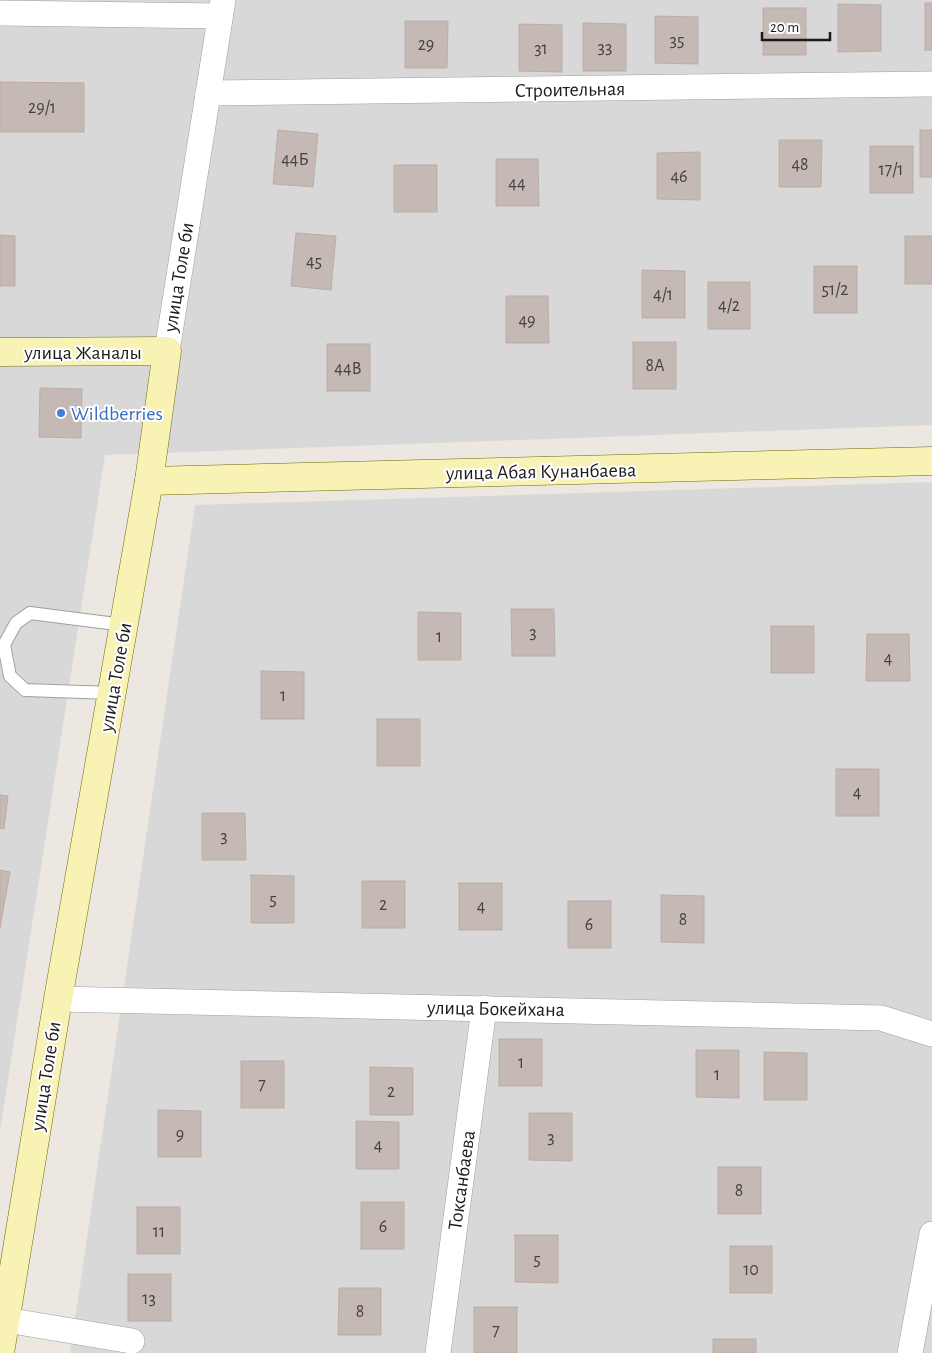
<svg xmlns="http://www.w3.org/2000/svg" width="932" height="1353" viewBox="0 0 932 1353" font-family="'Alegreya Sans',sans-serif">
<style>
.residential{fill:#d9d8d8}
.building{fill:#c4b9b4;stroke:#beaca4}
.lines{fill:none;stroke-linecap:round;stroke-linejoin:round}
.lane-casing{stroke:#9f9f9f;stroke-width:14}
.street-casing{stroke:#9f9f9f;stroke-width:26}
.secondary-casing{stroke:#6e6b07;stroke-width:29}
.lane{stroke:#fff;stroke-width:12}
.street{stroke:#fff;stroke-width:25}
.secondary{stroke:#f8f2b4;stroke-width:28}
.shop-dot{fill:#3f7fe0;stroke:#fff;stroke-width:2}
.labels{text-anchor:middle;stroke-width:4;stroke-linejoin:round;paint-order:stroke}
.number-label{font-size:18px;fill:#454241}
.street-label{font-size:20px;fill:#1b1b1b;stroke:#fff}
.shop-label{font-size:20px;fill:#366cbe;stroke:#fff;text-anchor:start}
</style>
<rect width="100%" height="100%" fill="#ede7e1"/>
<g class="residential">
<polygon points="0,0 932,0 932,425 105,455 0,1131"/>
<polygon points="932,482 932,1353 70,1353 195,505"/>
</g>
<g class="building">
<rect x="925" y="3" width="7" height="47"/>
<polygon points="838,4 881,5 881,51 838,52"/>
<rect x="763" y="8" width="43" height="47"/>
<polygon points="655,16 698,17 698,64 655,63"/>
<polygon points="405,21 448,21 447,68 405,68"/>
<polygon points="583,23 626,24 626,71 583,71"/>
<polygon points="519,24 562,25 562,72 519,71"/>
<polygon points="0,82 84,83 84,132 0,132"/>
<polygon points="278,130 318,134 313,187 273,184"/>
<rect x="920" y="130" width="12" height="47"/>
<polygon points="779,140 822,140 821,187 779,187"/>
<rect x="870" y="146" width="43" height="47"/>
<polygon points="700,152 700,200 657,199 657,153"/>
<polygon points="496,159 538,159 539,206 496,206"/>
<rect x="394" y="165" width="43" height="47"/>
<polygon points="296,233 336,236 331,290 291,286"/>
<polygon points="0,235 15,236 15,286 0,286"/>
<rect x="905" y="236" width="27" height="48"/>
<rect x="814" y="266" width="43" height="47"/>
<polygon points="642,270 685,271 685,318 642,318"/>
<rect x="708" y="282" width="42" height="47"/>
<polygon points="506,296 548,296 549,343 506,343"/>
<rect x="633" y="342" width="43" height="47"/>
<rect x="327" y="344" width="43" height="47"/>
<polygon points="40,388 82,389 81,438 39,437"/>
<polygon points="511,609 554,609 555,656 512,656"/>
<polygon points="418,612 461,613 461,660 418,660"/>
<rect x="771" y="626" width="43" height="47"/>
<polygon points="867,634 909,634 910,681 866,681"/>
<polygon points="261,671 304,672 304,719 261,719"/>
<rect x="377" y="719" width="43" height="47"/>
<rect x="836" y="769" width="43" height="47"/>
<polygon points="0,795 8,796 4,829 0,828"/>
<polygon points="202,813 245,813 246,860 202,860"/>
<polygon points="0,870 10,872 0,928"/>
<polygon points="251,875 294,876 294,923 251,923"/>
<rect x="362" y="881" width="43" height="47"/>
<rect x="459" y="883" width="43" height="47"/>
<polygon points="661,895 704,896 704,943 661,942"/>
<rect x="568" y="901" width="43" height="47"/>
<rect x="499" y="1039" width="43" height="47"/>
<polygon points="696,1050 739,1050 739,1098 696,1097"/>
<polygon points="764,1052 807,1053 807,1100 764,1100"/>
<rect x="241" y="1061" width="43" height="47"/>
<polygon points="370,1067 413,1068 413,1115 370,1115"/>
<polygon points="158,1110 201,1111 201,1157 158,1157"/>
<polygon points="529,1113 572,1113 572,1161 529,1160"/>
<polygon points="356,1121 399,1122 399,1169 356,1169"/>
<rect x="718" y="1167" width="43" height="47"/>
<rect x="361" y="1202" width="43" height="47"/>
<rect x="137" y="1207" width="43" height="47"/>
<polygon points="515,1235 558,1235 558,1283 515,1282"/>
<rect x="730" y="1246" width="42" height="47"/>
<rect x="128" y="1274" width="43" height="47"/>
<polygon points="339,1288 381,1288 381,1335 338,1335"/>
<rect x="474" y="1307" width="43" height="46"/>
<rect x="713" y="1339" width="43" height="14"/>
</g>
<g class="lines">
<g class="lane-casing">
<polyline id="lane" points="112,693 25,690 10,676 4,645 16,623 30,613 124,625"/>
</g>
<g class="street-casing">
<g id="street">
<polyline points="0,13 220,16"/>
<polyline points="208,93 932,84"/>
<polyline points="167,351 223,0"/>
<polyline points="58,999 881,1018 932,1034"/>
<polyline points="6,1320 132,1341"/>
<polyline points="438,1353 484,1008"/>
<polyline points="910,1353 932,1234"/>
</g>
</g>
<g class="secondary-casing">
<g id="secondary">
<polyline points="0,352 167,351 149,481 58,999 0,1353"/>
<polyline points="149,481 932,461"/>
</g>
</g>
<use href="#lane" class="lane"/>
<use href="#street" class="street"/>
<use href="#secondary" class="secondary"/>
</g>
<circle class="shop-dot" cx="61" cy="413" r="5"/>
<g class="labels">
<g class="number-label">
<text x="677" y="46">35</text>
<text x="426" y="50">29</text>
<text x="605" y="53">33</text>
<text x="541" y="54">31</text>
<text x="42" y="113">29/1</text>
<text x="295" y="165">44Б</text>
<text x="800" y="170">48</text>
<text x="891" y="175">17/1</text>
<text x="679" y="182">46</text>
<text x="517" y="189">44</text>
<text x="314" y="267">45</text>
<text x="835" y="295">51/2</text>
<text x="663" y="300">4/1</text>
<text x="729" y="311">4/2</text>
<text x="527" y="326">49</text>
<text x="655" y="371">8А</text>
<text x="348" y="374">44В</text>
<text x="533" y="638">3</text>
<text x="439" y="642">1</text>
<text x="888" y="664">4</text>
<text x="283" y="701">1</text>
<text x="857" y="798">4</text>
<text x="224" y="842">3</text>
<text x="273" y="905">5</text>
<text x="383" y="910">2</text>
<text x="481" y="912">4</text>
<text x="683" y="925">8</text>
<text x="589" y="930">6</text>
<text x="521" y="1068">1</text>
<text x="717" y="1080">1</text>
<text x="262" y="1090">7</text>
<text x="391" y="1097">2</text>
<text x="180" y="1140">9</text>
<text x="551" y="1143">3</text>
<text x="378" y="1151">4</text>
<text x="739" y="1196">8</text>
<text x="383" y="1232">6</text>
<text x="159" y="1237">11</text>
<text x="537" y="1265">5</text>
<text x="751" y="1275">10</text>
<text x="149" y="1304">13</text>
<text x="360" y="1317">8</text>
<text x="496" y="1336">7</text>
</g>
<g class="street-label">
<text transform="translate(570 89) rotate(-1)" y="7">Строительная</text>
<text transform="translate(178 277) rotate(-81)" y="7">улица Толе би</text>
<text x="83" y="359">улица Жаналы</text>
<text transform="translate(541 471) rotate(-1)" y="7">улица Абая Кунанбаева</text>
<text transform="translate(115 677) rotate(-80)" y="7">улица Толе би</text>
<text transform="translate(496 1008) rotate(1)" y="7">улица Бокейхана</text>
<text transform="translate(45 1076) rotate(-81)" y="7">улица Толе би</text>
<text transform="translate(461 1180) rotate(-82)" y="7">Токсанбаева</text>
</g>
<g class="shop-label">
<text x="71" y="420">Wildberries</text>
</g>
</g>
<path d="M762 32v8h68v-8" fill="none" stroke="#1b1b1b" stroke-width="2.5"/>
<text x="770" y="32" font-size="15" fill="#1b1b1b" stroke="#ffffff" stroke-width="4" paint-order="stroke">20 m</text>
</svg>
